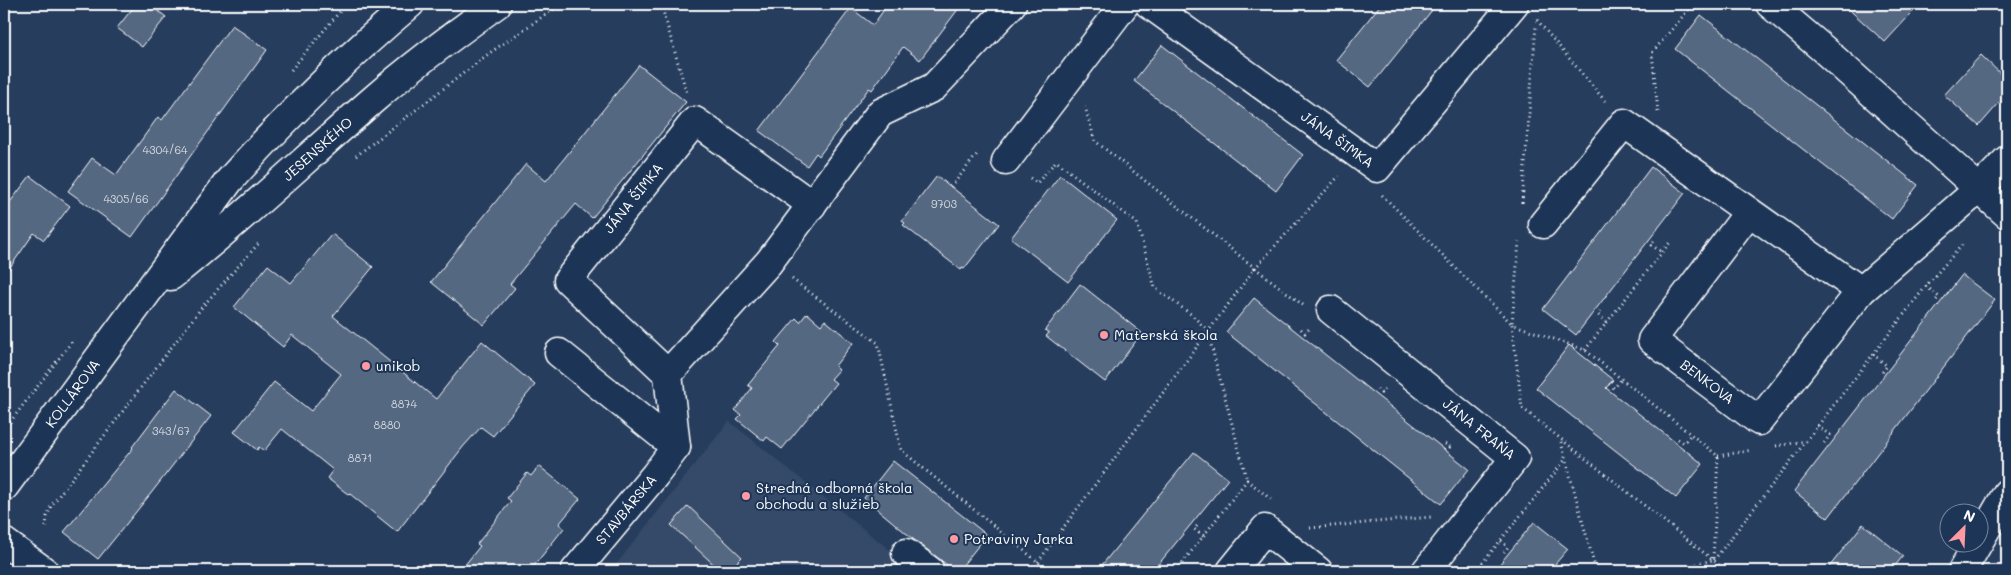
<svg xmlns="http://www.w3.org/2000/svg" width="2011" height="575" viewBox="0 0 2011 575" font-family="Mali,sans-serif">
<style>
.built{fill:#344a68}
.building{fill:#556781;stroke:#fff}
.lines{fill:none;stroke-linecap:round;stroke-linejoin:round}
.minor-casing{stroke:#fff;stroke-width:31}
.major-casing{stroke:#fff;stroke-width:31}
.path{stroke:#fff;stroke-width:3;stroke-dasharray:1 4;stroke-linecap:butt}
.minor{stroke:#1d3557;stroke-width:28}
.major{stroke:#1d3557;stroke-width:28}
.poi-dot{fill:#ff9aa2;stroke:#1d3557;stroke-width:2}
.labels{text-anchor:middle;stroke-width:4;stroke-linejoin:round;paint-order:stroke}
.number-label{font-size:11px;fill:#d4d9e0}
.street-label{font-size:14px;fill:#fff;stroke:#1d3557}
.poi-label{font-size:14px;fill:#fff;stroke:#1d3557;text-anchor:start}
</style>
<rect width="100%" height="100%" fill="#263d5e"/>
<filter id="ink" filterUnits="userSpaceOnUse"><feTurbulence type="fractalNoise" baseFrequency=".02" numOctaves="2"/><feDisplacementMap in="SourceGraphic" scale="10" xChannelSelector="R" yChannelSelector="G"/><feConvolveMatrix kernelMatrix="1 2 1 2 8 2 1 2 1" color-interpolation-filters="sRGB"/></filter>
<g filter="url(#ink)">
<polygon class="built" points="729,421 916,571 611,571"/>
<g class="building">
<polygon points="136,4 149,4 166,17 142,47 117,28"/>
<polygon points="888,4 962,4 920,60 903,47 872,90 869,88 819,156 816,153 807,166 759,131 851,8 873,25"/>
<polygon points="1381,4 1437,4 1370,87 1336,60"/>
<polygon points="1843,4 1920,4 1885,42"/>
<polygon points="1701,15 1918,185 1892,219 1675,49"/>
<polygon points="232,25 267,50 132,237 68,191 92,158 116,175 158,117 162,120"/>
<polygon points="1162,45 1303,155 1276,191 1134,81"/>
<polygon points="1981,55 2007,80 2007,94 1979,126 1944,95"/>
<polygon points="639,65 686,102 592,218 576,204 510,284 515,288 484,325 431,282 526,164 546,181"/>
<polygon points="1651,167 1685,193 1576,335 1543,309"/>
<polygon points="1060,175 1117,220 1068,282 1011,238"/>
<polygon points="30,176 70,206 44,240 34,233 4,276 4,210"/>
<polygon points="937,176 999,224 964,269 962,268 961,270 903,225 905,223 902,221"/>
<polygon points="332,234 373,267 333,316 436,399 482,341 535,385 493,436 481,427 463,447 397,532 350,494 349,495 327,478 333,470 282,429 264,451 259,447 257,450 234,432 274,382 311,411 341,374 292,335 283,347 234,307 268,265 291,283"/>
<polygon points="1962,275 1995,300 1828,518 1794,491"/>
<polygon points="1080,284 1142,333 1105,382 1046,336 1049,333 1045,330"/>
<polygon points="1254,298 1469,469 1441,504 1226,332"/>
<polygon points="807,313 821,325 825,320 853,343 835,366 839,370 831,379 836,383 782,449 767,437 764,441 737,419 741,415 735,410 752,388 748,385 780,346 776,342 796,318 800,322"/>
<polygon points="1569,345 1613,380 1606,388 1703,464 1676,498 1536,388"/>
<polygon points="176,389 211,416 152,492 98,559 64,532 133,448 132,447"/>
<polygon points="1194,452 1228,479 1153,571 1097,571"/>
<polygon points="893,461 987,535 958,571 955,571 913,539 864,498"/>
<polygon points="539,466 580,499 559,524 564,528 530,571 460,571 480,546 477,544 511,501 507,498 527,473 531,476"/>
<polygon points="688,506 742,557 728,571 721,571 671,525"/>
<polygon points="1534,522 1568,549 1549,571 1494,571"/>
<polygon points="1863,524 1903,556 1891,571 1826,571"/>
</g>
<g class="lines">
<g class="minor-casing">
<g id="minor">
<path id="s1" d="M1149,4l228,164 137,-164"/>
<polyline points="1770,4 1822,48 2007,214"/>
<polyline points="1006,161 1125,4"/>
<path id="s2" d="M1749,212l-97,128 107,81 102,-130 119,-103 27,-28"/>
<polyline points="1543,224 1624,123 1861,291"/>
<path id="s3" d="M1331,310l184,148 -89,113"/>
<polyline points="559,353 676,447 668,374 769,262 880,113 934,87 1012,4"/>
<path id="s4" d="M668,374l-100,-94 127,-159 117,84"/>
<polyline points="4,542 44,571"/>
<polyline points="906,553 930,571"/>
<path id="s5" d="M575,571l80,-96 21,-28"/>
<polyline points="1231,571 1265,529 1318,571"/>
<polyline points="1962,571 2007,493"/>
</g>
</g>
<g class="major-casing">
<g id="major">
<path id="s6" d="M171,276c70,-56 135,-118 203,-177 39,-34 81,-65 123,-95"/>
<path id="s7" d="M4,487l225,-306c56,-63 116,-122 181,-177"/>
</g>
</g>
<g class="path">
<polyline points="661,4 687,94"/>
<polyline points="1537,20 1605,101"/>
<polyline points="291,70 346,4"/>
<polyline points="1658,112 1652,53 1693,4"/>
<polyline points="356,156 491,52 561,4"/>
<polyline points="1030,178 1037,183 1056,161 1137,223 1155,288 1192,315 1207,330 1247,480"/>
<polyline points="951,187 978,153"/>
<polyline points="1382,195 1512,324 1519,242"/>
<polyline points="1522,203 1536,25"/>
<polyline points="1654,241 1651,245 1662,252"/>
<polyline points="792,279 878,343 901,450 1038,562 1044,571"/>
<polyline points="1926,286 1939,297 1934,303"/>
<polyline points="1303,305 1255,268 1339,176"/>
<polyline points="1600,311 1598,315 1607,322"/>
<polyline points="1301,329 1305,333 1310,328"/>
<polyline points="1585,350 1671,241"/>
<polyline points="1873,354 1887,366 1881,374"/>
<polyline points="1609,384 1614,388 1622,379"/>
<polyline points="1377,389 1381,393 1384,389"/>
<polyline points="1817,426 1830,435 1824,443"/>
<polyline points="4,430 73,340"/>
<polyline points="1678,439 1684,443 1691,434"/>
<polyline points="1561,442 1596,571"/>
<polyline points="1445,444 1450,447 1452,444"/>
<polyline points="1776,446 1806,441"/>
<polyline points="1718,456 1752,450"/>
<polyline points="1197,526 1194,529 1204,537"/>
<polyline points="46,527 47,517 51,506 202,307 259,243"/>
<polyline points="1310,528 1431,517"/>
<polyline points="1501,541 1508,547 1504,552"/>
<polyline points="1714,560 1926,286 1962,245"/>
<polyline points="1038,562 1255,268 1095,141 1085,107"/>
<polyline points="1176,571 1247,480 1273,501"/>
<polyline points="1476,571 1565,460"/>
<polyline points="1678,571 1680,568 1713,560 1522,408 1512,324 1585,350 1718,456 1713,560 1726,571"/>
</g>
<use href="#minor" class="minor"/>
<use href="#major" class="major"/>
</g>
</g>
<g class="poi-dot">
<circle cx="1104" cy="335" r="5"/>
<circle cx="366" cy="366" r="5"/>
<circle cx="746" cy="496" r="5"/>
<circle cx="954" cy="539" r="5"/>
</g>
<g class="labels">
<g class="number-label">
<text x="165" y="154">4304/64</text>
<text x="126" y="203">4305/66</text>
<text x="944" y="208">9703</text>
<text x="404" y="408">8874</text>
<text x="387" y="429">8880</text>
<text x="171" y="435">343/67</text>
<text x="360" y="462">8871</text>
</g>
<g class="street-label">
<text dy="5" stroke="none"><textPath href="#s1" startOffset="232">JÁNA ŠIMKA</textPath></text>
<text dy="5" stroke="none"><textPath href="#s6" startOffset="194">JESENSKÉHO</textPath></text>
<text dy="5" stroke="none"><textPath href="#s4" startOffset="242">JÁNA ŠIMKA</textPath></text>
<text dy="5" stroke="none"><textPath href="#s2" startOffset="230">BENKOVA</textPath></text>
<text dy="5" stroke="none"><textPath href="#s7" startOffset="116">KOLLÁROVA</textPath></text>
<text dy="5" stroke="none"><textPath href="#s3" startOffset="190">JÁNA FRAŇA</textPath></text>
<text dy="5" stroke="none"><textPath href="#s5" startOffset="80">STAVBÁRSKA</textPath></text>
</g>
<g class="poi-label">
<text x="1114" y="340">Materská škola</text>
<text x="376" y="371">unikob</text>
<text x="756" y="493">Stredná odborná škola<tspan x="756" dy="16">obchodu a služieb</tspan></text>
<text x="964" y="544">Potraviny Jarka</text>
</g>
</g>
<rect width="2011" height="575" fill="none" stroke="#1d3557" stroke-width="20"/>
<rect x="10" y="10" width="1991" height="555" fill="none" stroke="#fff" stroke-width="2" filter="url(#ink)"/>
<g transform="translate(1964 528) rotate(24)"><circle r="24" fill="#1d3557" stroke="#77869a"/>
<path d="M0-4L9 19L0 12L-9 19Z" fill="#ff9aa2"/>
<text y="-8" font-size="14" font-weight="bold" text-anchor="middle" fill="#ffffff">N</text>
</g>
</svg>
